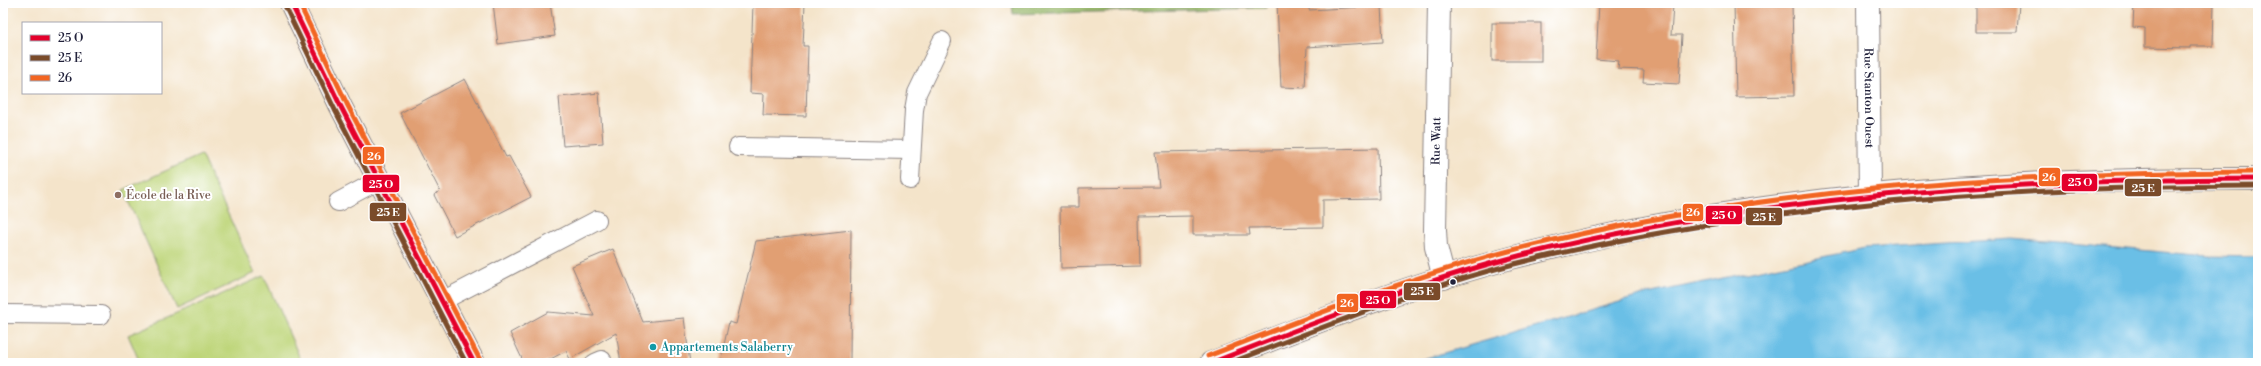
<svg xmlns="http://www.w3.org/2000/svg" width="2261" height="366" viewBox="0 0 2261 366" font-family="'Libre Bodoni',serif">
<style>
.green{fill:#bed579;stroke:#707c5a}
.forest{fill:#96b669;stroke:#5c6c52}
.water{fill:#6abfe6;stroke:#467090}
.building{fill:#e19f73}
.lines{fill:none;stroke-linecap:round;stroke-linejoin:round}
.service-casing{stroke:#8b8382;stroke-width:20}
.minor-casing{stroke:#8b8382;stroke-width:24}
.tertiary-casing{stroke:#8b8382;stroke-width:24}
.service{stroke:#fff;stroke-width:18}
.minor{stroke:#fff;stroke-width:22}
.tertiary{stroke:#fff;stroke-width:22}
.bus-1-casing{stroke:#fff;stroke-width:8}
.bus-2-casing{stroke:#fff;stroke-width:8}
.bus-3-casing{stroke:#fff;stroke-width:8}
.bus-1{stroke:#e4002b;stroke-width:5}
.bus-2{stroke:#7a4b2a;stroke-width:5}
.bus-3{stroke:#f26522;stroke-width:5}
.education-dot{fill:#8d6e63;stroke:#fff;stroke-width:1.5}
.bus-dot{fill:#22223b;stroke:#fff;stroke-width:1.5}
.culture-dot{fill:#0f9aa8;stroke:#fff;stroke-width:1.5}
.labels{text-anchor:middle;stroke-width:4;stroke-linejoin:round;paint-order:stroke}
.street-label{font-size:12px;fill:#22223b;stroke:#fff}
.education-label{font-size:12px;fill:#785e54;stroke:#fff;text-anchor:start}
.culture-label{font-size:12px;fill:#0d838f;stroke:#fff;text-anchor:start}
.line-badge{stroke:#fff;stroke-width:1.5}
.badge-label{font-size:11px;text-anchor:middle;font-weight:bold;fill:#fff}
</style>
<rect width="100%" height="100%" fill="#fff"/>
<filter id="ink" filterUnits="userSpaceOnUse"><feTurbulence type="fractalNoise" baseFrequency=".025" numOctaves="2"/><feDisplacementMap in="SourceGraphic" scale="8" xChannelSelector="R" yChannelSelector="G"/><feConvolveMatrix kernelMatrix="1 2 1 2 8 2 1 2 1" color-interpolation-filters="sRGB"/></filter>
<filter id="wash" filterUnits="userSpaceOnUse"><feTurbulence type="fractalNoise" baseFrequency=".012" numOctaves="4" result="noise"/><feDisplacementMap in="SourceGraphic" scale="16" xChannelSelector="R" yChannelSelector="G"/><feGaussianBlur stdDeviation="0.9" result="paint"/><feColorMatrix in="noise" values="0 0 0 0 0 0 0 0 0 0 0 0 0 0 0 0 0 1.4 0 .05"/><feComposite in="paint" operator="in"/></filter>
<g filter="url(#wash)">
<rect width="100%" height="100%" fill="#f4e4ca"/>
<g class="green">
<polygon points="201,155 255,273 177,309 123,190"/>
<polygon points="264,276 302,363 140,363 128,335"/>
</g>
<polygon class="forest" points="1012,3 1267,3 1267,8 1013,14"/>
<polygon class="water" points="2012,239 2209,256 2258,257 2258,363 1409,363 1647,294 1865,248"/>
<g id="blocks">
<g class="building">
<polygon points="493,3 550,3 555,36 498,44"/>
<polygon points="753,3 805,3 803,46 808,46 806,116 763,115 764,94 750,93"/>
<polygon points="1277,3 1309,3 1309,10 1381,6 1383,42 1307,47 1305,88 1281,87"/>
<polygon points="1599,3 1673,5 1671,35 1682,35 1679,84 1643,82 1644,70 1618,69 1619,61 1596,59"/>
<polygon points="1734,3 1792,3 1794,96 1736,97"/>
<polygon points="1976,3 2019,3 2017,32 1976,32"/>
<polygon points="2134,3 2214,3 2213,46 2191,46 2191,48 2145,47 2145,28 2133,27"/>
<rect x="1492" y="23" width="49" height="38"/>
<polygon points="465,79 506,157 509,156 531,197 455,236 434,195 440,191 400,113"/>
<polygon points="599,93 603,143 563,146 559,97"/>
<polygon points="1378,148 1379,199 1323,200 1323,227 1249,228 1250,235 1193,235 1193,216 1139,217 1140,266 1061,268 1060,207 1079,207 1079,188 1159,187 1155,152"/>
<polygon points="851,230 850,363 720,363 729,322 736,324 756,241"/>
<polygon points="613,249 643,322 684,318 690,363 621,363 616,333 570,359 566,351 543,363 524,363 510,333 548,312 594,316 572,266"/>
</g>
</g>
</g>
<g filter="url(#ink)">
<use href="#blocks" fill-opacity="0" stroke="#8b8382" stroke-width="1"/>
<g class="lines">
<g class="service-casing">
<g id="service">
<polyline points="738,147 911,150"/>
<polyline points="910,180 914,110 917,93 942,41"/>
<polyline points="338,202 379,180"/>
<polyline points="442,301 597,220"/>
<polyline points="3,314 101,315"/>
<polyline points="595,363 602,360"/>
</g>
</g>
<g class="minor-casing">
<g id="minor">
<polyline points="291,3 341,107 474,363"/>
<polyline points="1439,3 1435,230 1436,247 1444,278"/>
<path id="s1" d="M1868,3l2,191"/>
</g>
</g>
<g class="tertiary-casing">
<path id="tertiary" d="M1211,363c98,-38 197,-78 300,-105 247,-64 492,-80 747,-79"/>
</g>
<use href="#service" class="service"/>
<use href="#minor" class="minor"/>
<use href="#tertiary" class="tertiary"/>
<g class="bus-1-casing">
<g id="bus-1">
<polyline points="291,3 341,107 474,363"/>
<path d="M1211,363c98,-38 197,-78 300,-105 244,-63 495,-78 747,-79"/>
</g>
</g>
<g class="bus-2-casing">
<g id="bus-2">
<polyline points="285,6 335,110 466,363"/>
<path d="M1230,363c94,-36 187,-74 284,-99 247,-61 491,-77 744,-78"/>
</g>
</g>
<g class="bus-3-casing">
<g id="bus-3">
<polyline points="299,3 347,104 480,360"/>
<path d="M1208,356c99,-38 198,-78 301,-105 245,-63 497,-78 749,-79"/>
</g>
</g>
<use href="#bus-1" class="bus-1"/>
<use href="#bus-2" class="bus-2"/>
<use href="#bus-3" class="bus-3"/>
</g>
</g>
<circle class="education-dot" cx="118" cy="195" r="4"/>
<circle class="bus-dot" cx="1453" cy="282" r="3.5"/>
<circle class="culture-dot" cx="653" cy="347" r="4"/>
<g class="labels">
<g class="street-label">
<text dy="4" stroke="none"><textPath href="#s1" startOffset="95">Rue Stanton Ouest</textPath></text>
<text transform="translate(1436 141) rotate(-89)" y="4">Rue Watt</text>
</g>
<g class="education-label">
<text x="126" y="199">École de la Rive</text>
</g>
<g class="culture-label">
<text x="661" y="351">Appartements Salaberry</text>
</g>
</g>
<g class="line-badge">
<rect x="362" y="146" width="23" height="19" rx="4" fill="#f26522"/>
<rect x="2038" y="167" width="23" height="20" rx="4" fill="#f26522"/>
<rect x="2061" y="173" width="37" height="19" rx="4" fill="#e4002b"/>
<rect x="362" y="174" width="38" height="19" rx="4" fill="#e4002b"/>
<rect x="2124" y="178" width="38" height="19" rx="4" fill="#7a4b2a"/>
<rect x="369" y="202" width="38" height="20" rx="4" fill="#7a4b2a"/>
<rect x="1682" y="203" width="22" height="19" rx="4" fill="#f26522"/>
<rect x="1705" y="205" width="38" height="20" rx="4" fill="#e4002b"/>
<rect x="1745" y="207" width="38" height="19" rx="4" fill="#7a4b2a"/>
<rect x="1403" y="282" width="38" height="19" rx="4" fill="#7a4b2a"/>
<rect x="1359" y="290" width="38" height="19" rx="4" fill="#e4002b"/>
<rect x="1336" y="293" width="23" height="20" rx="4" fill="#f26522"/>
</g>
<g class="badge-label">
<text x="374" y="160">26</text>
<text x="2049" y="181">26</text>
<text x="2080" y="186">25 O</text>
<text x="381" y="188">25 O</text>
<text x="2143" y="192">25 E</text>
<text x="388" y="216">25 E</text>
<text x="1693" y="216">26</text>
<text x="1724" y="219">25 O</text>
<text x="1764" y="221">25 E</text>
<text x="1422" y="295">25 E</text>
<text x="1378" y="304">25 O</text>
<text x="1347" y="307">26</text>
</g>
<rect width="2261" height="366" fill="none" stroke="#fff" stroke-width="16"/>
<rect x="22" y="22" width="140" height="72" fill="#ffffff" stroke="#a7a7b1"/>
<rect x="30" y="35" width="20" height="6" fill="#e4002b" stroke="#a7a7b1"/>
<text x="58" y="42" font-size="12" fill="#22223b">25 O</text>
<rect x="30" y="55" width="20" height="6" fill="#7a4b2a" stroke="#a7a7b1"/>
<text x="58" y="62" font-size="12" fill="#22223b">25 E</text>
<rect x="30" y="75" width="20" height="6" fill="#f26522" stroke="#a7a7b1"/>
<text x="58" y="82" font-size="12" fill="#22223b">26</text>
</svg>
